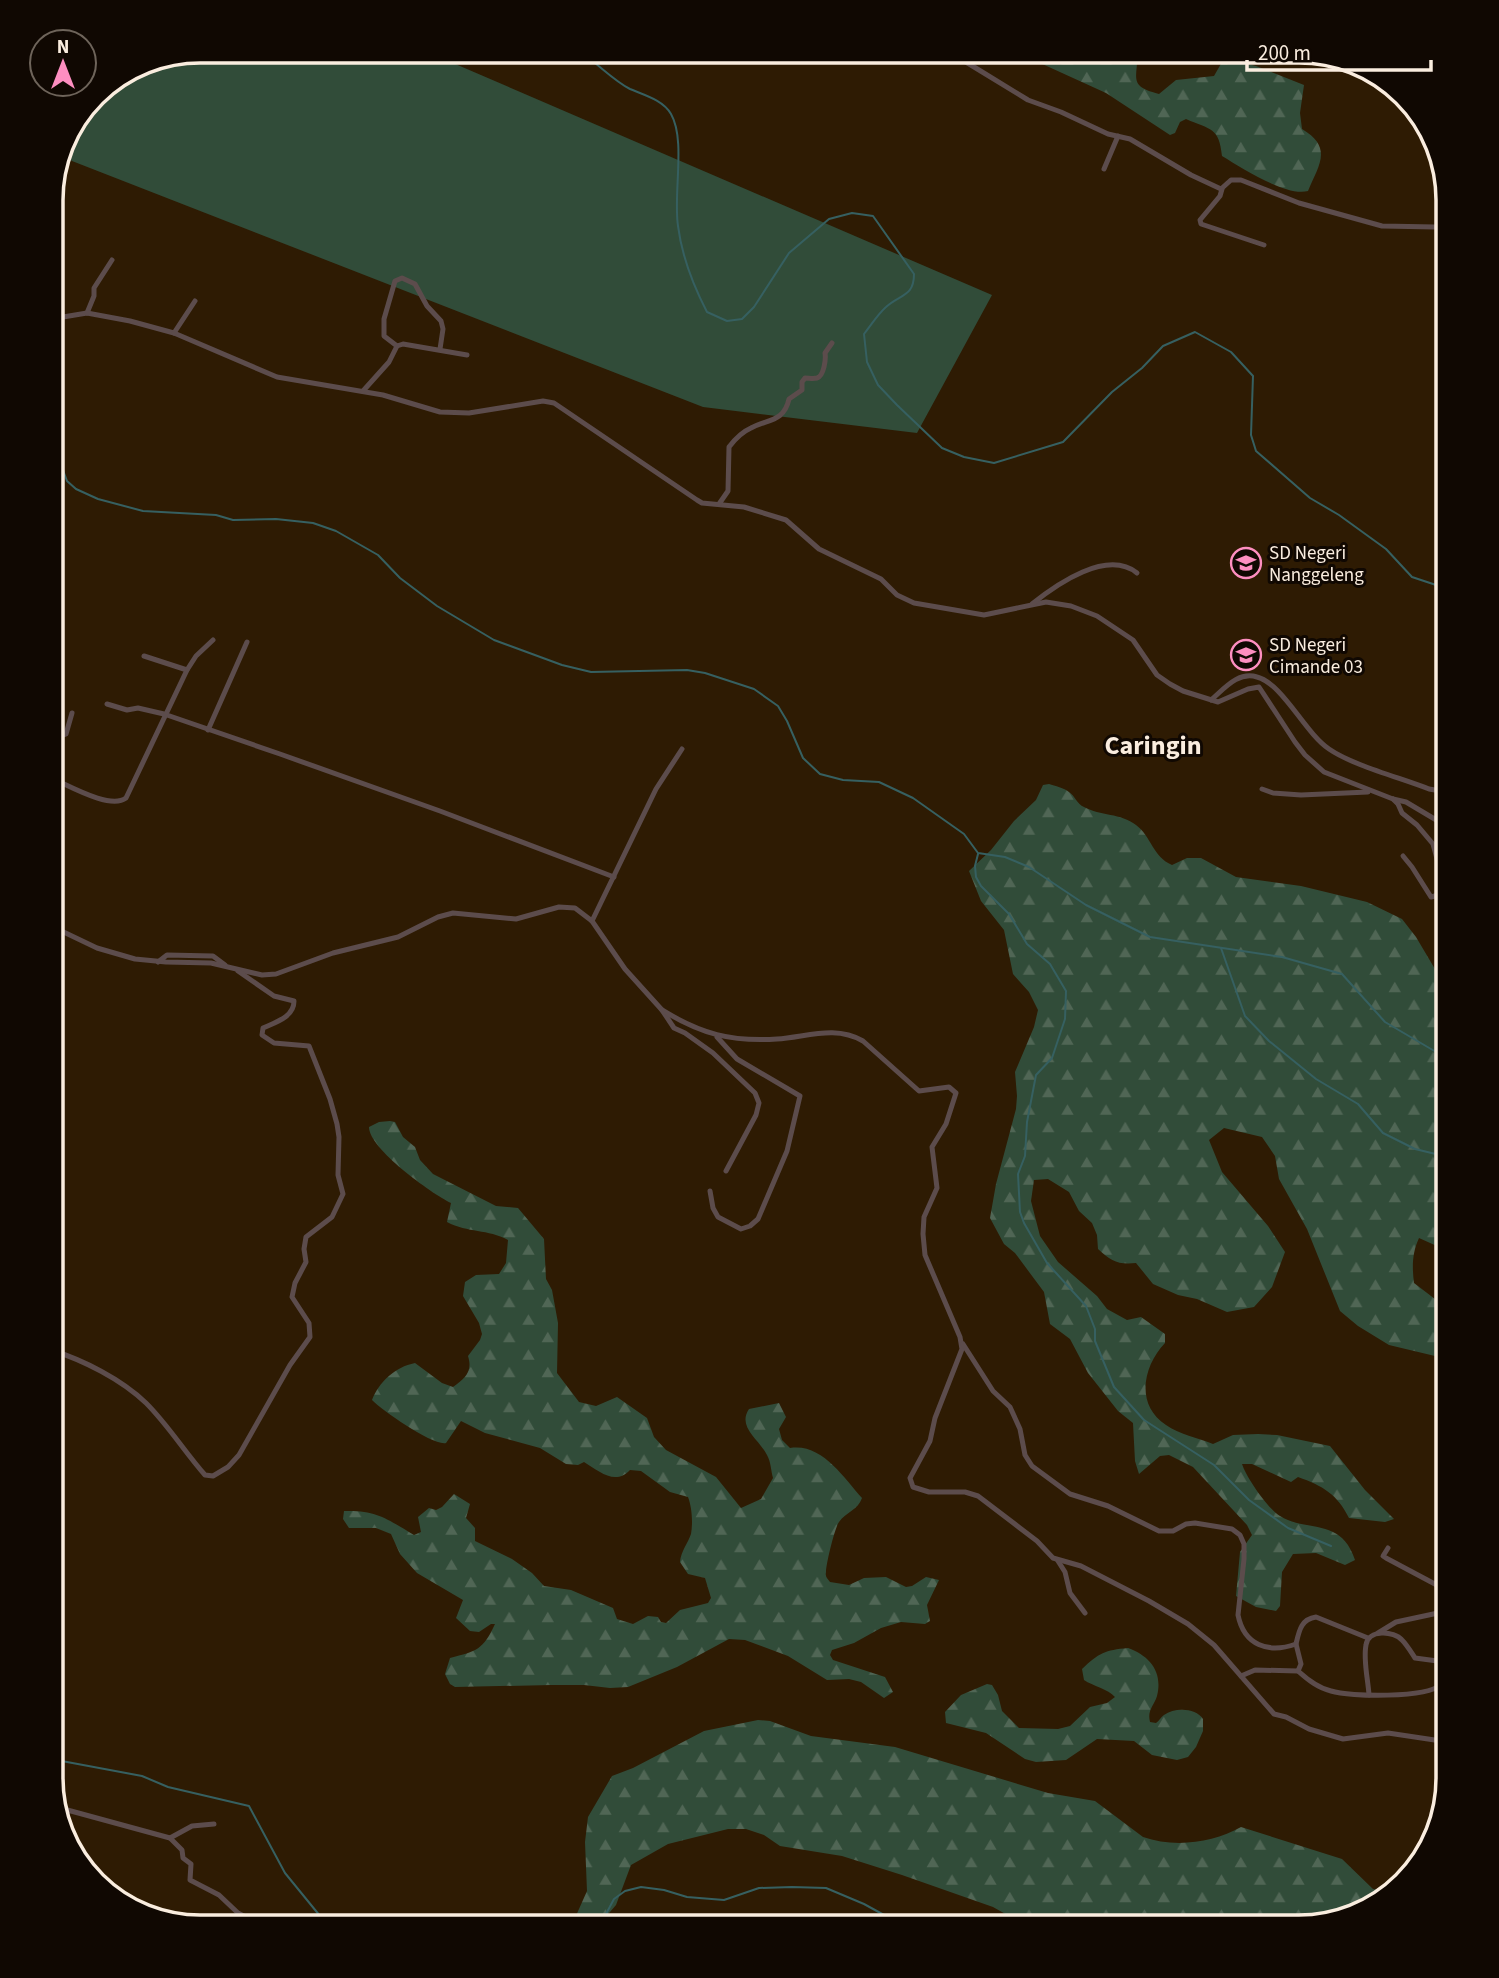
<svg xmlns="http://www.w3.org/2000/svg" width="1499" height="1978" viewBox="0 0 1499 1978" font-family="'Source Sans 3',sans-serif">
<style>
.grass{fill:#314c39}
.forest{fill:url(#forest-firs)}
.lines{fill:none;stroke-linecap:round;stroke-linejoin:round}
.stream{stroke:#366061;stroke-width:2}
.street{stroke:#5c4c4c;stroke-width:5}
.labels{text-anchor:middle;stroke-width:6;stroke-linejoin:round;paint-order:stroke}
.poi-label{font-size:19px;fill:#faeddf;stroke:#100802;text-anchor:start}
.district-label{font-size:26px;font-weight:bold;fill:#faeddf;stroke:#100802}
.rim{fill:none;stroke:#faeddf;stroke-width:3.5}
</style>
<defs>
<pattern id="forest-firs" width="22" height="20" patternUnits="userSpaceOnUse" patternTransform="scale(1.75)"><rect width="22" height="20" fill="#314c39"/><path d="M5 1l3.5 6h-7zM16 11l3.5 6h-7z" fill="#506655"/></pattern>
</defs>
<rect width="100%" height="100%" fill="#2e1b03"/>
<path class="grass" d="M200,51h225l567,244 -75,138 -214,-26 -631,-246 -11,-9c11,-39 45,-73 81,-89 17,-8 40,-9 58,-12z"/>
<g class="forest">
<path d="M1014,51h123c2,26 -11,35 22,43l17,-14 38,-4 8,-14 5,-3 29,7 48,19 -4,28 2,16c32,19 16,37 6,62 -22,6 -66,-23 -86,-35 -3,-29 -11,-26 -36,-37l-6,3 -5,11 -5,2 -64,-42z"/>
<path d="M1049,784c6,2 15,4 20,8 6,4 8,12 15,15 16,9 37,6 52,18 15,11 17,32 36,40l15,-7h14l35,19 65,9 66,16 35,17 14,18 32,54v260l-29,-13c-7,15 -7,29 -5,45l34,26v58l-13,-11 -46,-11 -31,-19 -18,-15 -33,-82 -28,-50 -4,-23 -13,-19 -38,-9 -15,12 13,32 46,54 17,26 -13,35 -18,20 -27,5 -30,-13 -19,-4 -25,-11 -17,-21c-18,2 -25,-2 -38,-14l-1,-14 -5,-12 -13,-12 -10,-19 -21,-13 -14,1 -3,21 9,35 18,26 39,34 10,13 20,11 14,-3 24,17v9c-22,23 -30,62 1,82 13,9 32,13 47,19l20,-9 25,-1 19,1 53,11 35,44 29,29 -9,3 -36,-4c-12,-24 -26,-32 -51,-41l-7,5 -39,-18h-10c4,13 26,45 38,52 28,17 61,1 75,44l-10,5 -29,-12 -23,1 -11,18 -2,34 -4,5 -20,-4 -20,-11 4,-44 12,-17 -5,-10 -54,-58 -24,-12 -9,1 -21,18 -4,-13 -2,-38 -15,-12 -30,-38 -18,-34 -20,-15 -6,-32 -29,-39 -11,-9 -14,-26 6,-34 20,-75 1,-13 -2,-24 19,-45 4,-17 -9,-18 -16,-18 -9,-44 -23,-29 -12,-30 22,-21 23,-29 22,-21 7,-15z"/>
<path d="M390,1121l5,1 8,15 12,10 5,13 13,14 63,32 22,2 26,31 2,40 6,11 6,33 -1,50 22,29 17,4 21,-9 30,21 7,19 12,13 50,27 25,31 20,-9 12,-21c-2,-7 -2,-16 -6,-23 -8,-16 -30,-28 -18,-46l30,-6 7,14 -7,12 3,11 8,8c32,-5 53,29 72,50 -4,12 -16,14 -23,24 -4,5 -13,42 -13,50 -1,5 1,6 4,10l19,3 15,-7 22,-1 20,10 6,-1 14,-9 13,3 -12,25 3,16 -5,3 -24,-2 -20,6 -27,15 -22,7 -2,5 3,5 52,17 8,15 -9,6 -23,-16 -12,-3 -22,1 -39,-24 -43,-16 -16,-1 -52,28 -49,20 -18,1 -26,-3h-33l-96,2 -5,-3 -5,-10 5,-16c27,-7 33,-8 45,-34h-4l-12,8 -9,-1 -14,-13 7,-18 -46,-27 -17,-19 -9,-20 -15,-6h-27l-6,-9 1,-8c33,-1 43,8 70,24l7,-3 -3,-15 11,-9 7,2 6,-3 12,-13 16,10 -4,14 9,10v13l37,18 20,14 12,13 27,4 42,18 4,11 16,5 15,-8 10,1 3,5 5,1 14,-13 28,-7 3,-5 -6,-20 -17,-4 -8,-12c1,-11 8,-19 11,-28 2,-11 1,-27 -3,-37l-18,-5 -29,-21 -11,-1c-15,16 -31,1 -46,-8l-6,3 -12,-1 -26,-16 -55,-15 -24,-12 -15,22c-13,3 -63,-32 -74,-43 7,-18 23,-33 43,-37l27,20 11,4c12,-9 20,-15 15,-31l12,-16 2,-6 -3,-11 -16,-27 2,-14 11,-7 23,-1 7,-11 2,-23c-20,-11 -40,-7 -61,-18l4,-19c-20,-10 -82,-54 -82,-76l10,-5z"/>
<path d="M1128,1648c22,8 35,24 29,48 -3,10 -10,14 -7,26l6,1c3,-2 5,-6 8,-8 11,-8 32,-7 39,4v12l-7,16 -8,10 -11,3 -25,-5 -18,-14 -37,-2 -31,21 -30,2 -11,-3 -39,-26 -40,-10 -1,-11 16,-17 26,-11 5,1 6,10 4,16 17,17 39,1 12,-3 20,-19 17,-4 8,-6c-7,-8 -22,-11 -31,-17l-2,-11c17,-16 23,-19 46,-21z"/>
<path d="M758,1720l12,1 41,15 84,11 153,46 47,8 48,36c31,11 70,6 98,-10l101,32 31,30 18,3 -10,10 -82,25h-260l-19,-5 -27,-15 -91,-32 -60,-19 -62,-10 -16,-11 -18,-6h-18l-60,15 -37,21 -15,40 -19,22h-26l16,-36 -2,-49 3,-25 24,-41 21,-8 71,-37z"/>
</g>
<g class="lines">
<g class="stream">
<path d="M578,51c19,11 33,28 52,38 14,6 33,11 41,25 15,26 2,80 7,112 4,31 15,59 29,86l20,9 15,-2 12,-12 35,-54 40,-34 23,-6 21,3 41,58c0,23 -14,20 -28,33 -8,7 -15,18 -22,27l3,28 11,23 19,20 45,43 22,9 30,6 69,-21 49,-50 30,-24 21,-22 32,-14 36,20 22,24 -2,59 5,16 54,47 29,17 47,34 26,28 36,12"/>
<polyline points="51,438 67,481 76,489 98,499 143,511 216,515 233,520 276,519 313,523 336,531 378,555 400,578 437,606 494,640 562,665 591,672 687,670 705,673 754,689 778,706 787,721 803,758 820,774 843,780 879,782 913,798 964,834 978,853 1005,857 1029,867 1086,905 1150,937 1282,957 1342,974 1385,1022 1448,1059"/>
<polyline points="978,854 975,866 976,877 981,886 1009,914 1027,944 1050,964 1066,991 1065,1019 1052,1058 1036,1075 1027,1122 1025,1156 1018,1174 1020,1212 1024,1223 1047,1263 1086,1306 1095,1329 1095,1341 1114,1387 1144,1420 1214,1465 1249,1500 1288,1528 1331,1546"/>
<polyline points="1221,948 1245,1016 1269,1041 1316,1079 1358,1104 1383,1133 1415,1149 1448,1157"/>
<polyline points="51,1759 142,1776 168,1787 249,1806 285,1873 329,1927"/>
<polyline points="599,1927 614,1899 625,1891 641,1887 664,1890 687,1897 724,1900 759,1888 792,1887 826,1888 864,1904 906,1927"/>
</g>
<g class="street">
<polyline points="940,51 961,59 1028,100 1061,112 1108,134 1130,139 1191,175 1221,189 1231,180 1241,180 1299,203 1382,226 1435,227 1448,229"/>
<polyline points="1104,169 1118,136"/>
<polyline points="1222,189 1220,196 1200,220 1201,224 1264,245"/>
<polyline points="87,313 94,296 94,288 112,260"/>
<polyline points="51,315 57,318 87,313 130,321 174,333 277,377 383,395 440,412 469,413 543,401 554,403 697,500 702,503 744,507 786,520 819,549 881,579 897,595 914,603 984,615 1046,602 1071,606 1097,616 1133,640 1157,675 1170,684 1183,691 1218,702 1248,689 1259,687 1295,742 1305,755 1324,772 1393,799 1406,802 1448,827"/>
<polyline points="174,333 195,301"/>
<polyline points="397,346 384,336 384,319 395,281 402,278 415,284 427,306 441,321 443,329 440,349"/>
<polyline points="363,391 389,362 397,346 403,344 467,355"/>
<path d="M719,504l9,-13 1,-44c6,-8 13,-15 22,-19 17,-9 33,-6 38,-29l13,-9v-8l3,-4c4,0 8,1 12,0 7,-2 9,-19 8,-25l7,-10"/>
<path d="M1032,604c25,-20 75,-55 105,-31"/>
<polyline points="144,656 187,670"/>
<path d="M1211,700c13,-11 27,-29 46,-23 26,7 48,56 72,72 23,16 72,29 100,40l12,2 7,-1"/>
<polyline points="107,704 127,710 138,708 164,714 280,754 440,811 614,877"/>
<polyline points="208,730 247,642"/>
<polyline points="51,740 66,734 72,713"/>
<path d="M51,778c17,7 59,32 75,20l61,-128 9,-14 17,-16"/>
<polyline points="1262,789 1273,793 1301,795 1368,792"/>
<polyline points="1393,799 1398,804 1402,813 1417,825 1433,844 1439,866 1448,883"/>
<polyline points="1403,856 1412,867 1431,897 1446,893 1448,885"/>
<polyline points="592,921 656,789 682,749"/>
<polyline points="51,926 97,948 135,959 166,962 211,963 262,975 276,974 333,953 398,937 438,917 453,913 516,919 559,907 575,908 592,921 625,969 662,1010 674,1028 685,1033 713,1053 755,1093 759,1103 756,1115 726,1171"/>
<polyline points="158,962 167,955 213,956 225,965"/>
<path d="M662,1010c39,24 69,32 115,29 30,-2 58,-14 86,2l56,50 30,-4 7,6 -10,31 -14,23 5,41 -13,29 -1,17 2,21 35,82 2,12 -27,69 -5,23 -20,37 3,9 16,5h36l13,4 59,45 16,17 28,8 68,35 39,23 26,21 60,69 12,3 23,12 34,10 45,-6 60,9"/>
<polyline points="710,1191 713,1208 718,1217 741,1229 750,1226 758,1219 787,1151 800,1096 737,1059 717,1037"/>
<path d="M963,1344l30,47 17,16 10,22 5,26 7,11 38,28 38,12 51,25h14l13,-7 9,-1 37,6 8,6 4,9v15l-6,56c6,30 30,39 58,29 3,-13 5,-25 20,-27l52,21"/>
<path d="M51,1350c32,10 70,29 95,53 22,22 38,48 59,72l8,1 15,-9 11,-12 51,-90 20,-28 -1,-14 -17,-26 3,-14 11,-21 -2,-13 2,-12 26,-20 11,-23 -5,-19 1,-38 -2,-13 -7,-25 -21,-53 -35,-3 -12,-8 1,-7c13,-6 31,-11 31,-27l-20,-5 -36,-25"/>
<polyline points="1388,1548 1383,1556 1386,1558 1448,1591"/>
<polyline points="1058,1561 1065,1572 1070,1593 1085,1613"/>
<polyline points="1438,1613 1448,1621"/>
<polyline points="1378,1633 1396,1622 1438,1613 1448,1602"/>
<path d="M1298,1671c10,9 20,17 33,20 19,6 96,7 109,-6l7,-33 1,-26"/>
<polyline points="1241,1676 1255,1670 1298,1671 1301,1664 1296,1644"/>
<path d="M1369,1695c-1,-16 -6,-35 -3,-50 2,-16 28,-14 36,-5 5,5 9,12 13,18l30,4"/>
<polyline points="60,1808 170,1838 182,1850 183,1858 191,1864 190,1880 219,1895 238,1913 264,1927"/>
<polyline points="170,1838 192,1826 214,1824"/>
</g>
</g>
<defs>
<g id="school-ring" transform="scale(1.575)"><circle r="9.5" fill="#100802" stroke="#fd8ec0" stroke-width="1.5"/><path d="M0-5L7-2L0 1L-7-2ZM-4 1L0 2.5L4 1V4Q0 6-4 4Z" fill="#fd8ec0"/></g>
</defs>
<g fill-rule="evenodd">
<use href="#school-ring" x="1246" y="563"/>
<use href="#school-ring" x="1246" y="655"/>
</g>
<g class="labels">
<g class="poi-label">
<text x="1269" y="559">SD Negeri<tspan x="1269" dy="22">Nanggeleng</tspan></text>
<text x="1269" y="651">SD Negeri<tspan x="1269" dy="22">Cimande 03</tspan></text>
</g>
<g class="district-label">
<text x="1153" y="754">Caringin</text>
</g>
</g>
<path d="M0 0H1499V1978H0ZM200 63H1299A137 137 0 0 1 1436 200V1778A137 137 0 0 1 1299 1915H200A137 137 0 0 1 63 1778V200A137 137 0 0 1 200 63Z" fill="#100802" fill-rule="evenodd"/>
<path class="rim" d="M200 63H1299A137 137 0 0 1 1436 200V1778A137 137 0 0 1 1299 1915H200A137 137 0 0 1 63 1778V200A137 137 0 0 1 200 63Z"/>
<g transform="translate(63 63)"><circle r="33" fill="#100802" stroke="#6e645a" stroke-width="2"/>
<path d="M0-5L12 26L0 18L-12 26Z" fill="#fd8ec0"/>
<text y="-10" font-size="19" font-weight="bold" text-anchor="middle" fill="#faeddf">N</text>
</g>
<path d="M1247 60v10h184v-10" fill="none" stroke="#faeddf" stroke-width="3.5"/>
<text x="1258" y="60" font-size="21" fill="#faeddf" stroke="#100802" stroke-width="5" paint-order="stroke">200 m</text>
</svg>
